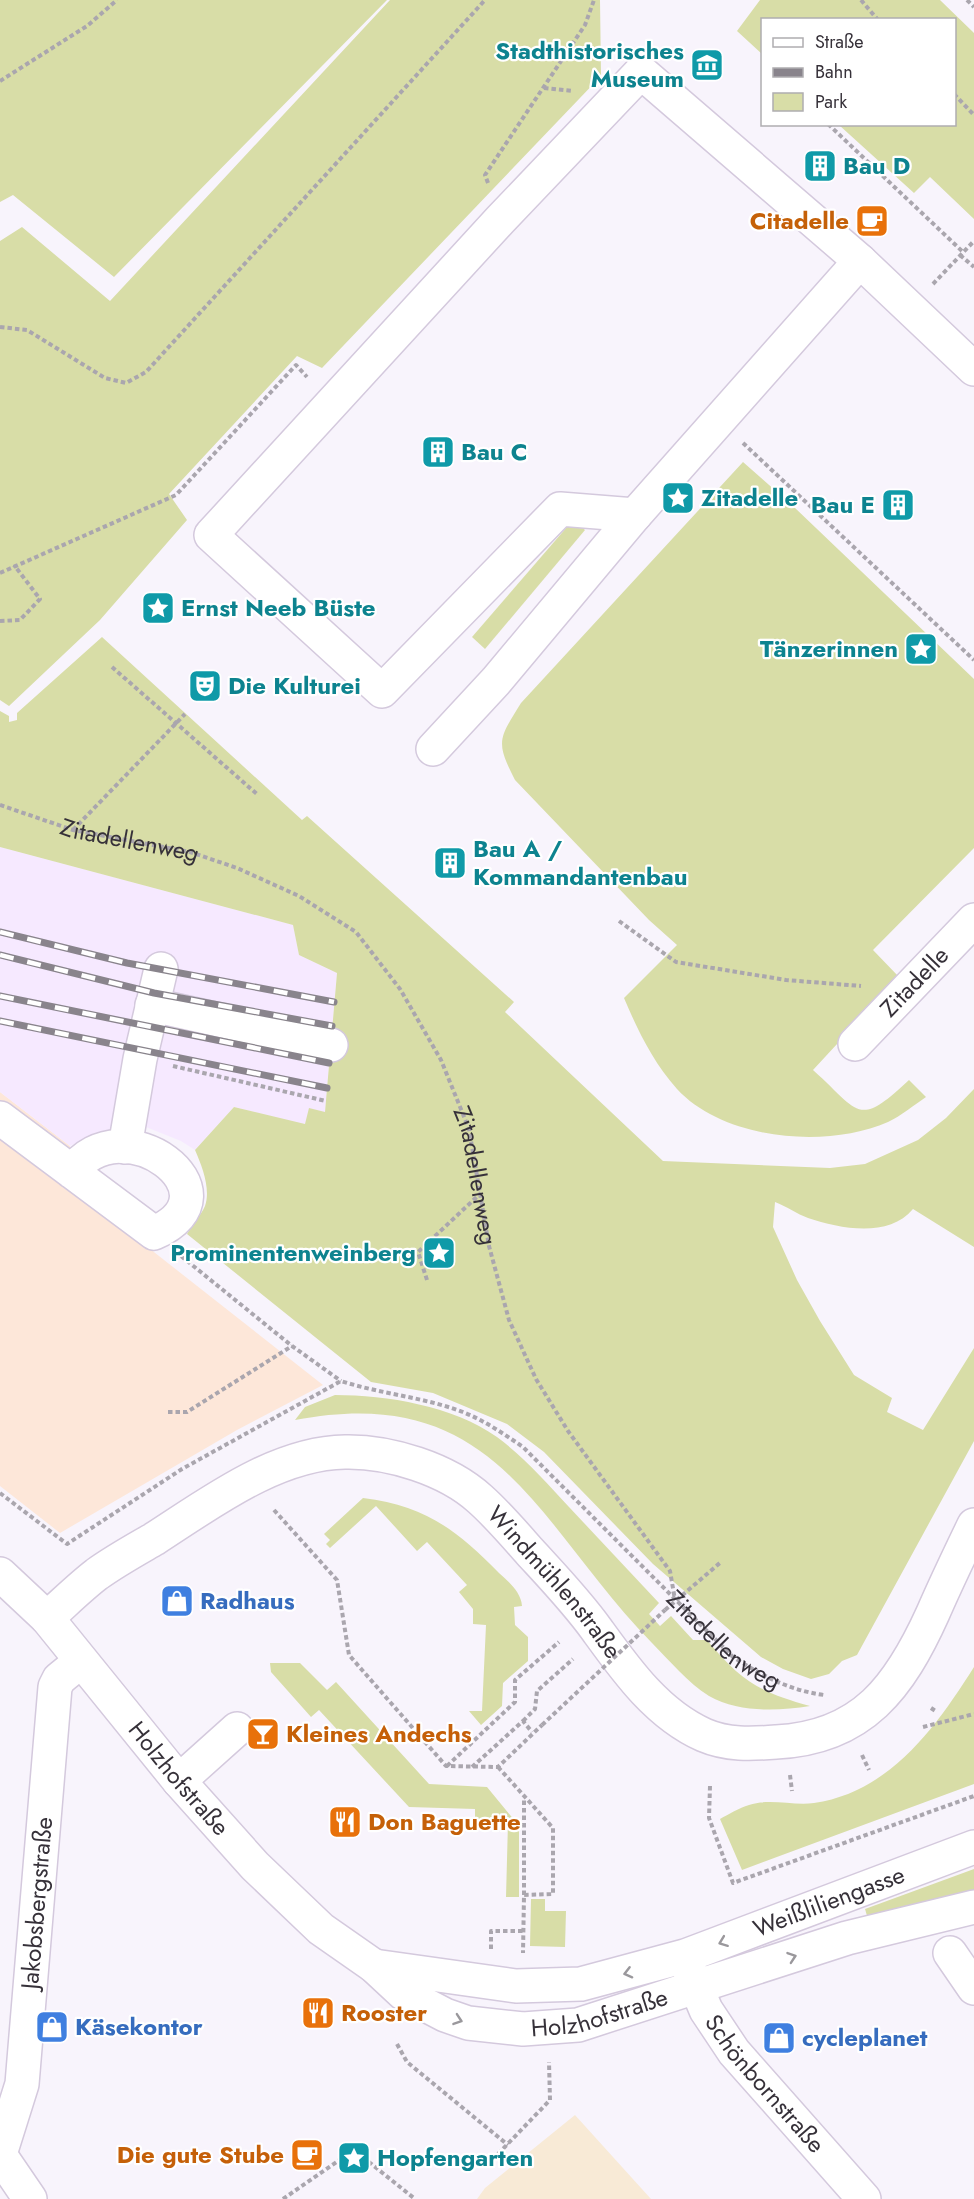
<svg xmlns="http://www.w3.org/2000/svg" width="974" height="2199" viewBox="0 0 974 2199" font-family="Jost,sans-serif">
<style>
.commercial{fill:#fde7d9}
.built{fill:#f6e9ff}
.education{fill:#f8ead6}
.green{fill:#d8dda7}
.lines{fill:none;stroke-linecap:round;stroke-linejoin:round}
.minor-casing{stroke:#d4c9dd;stroke-width:36}
.path{stroke:#aaa6ae;stroke-width:4;stroke-dasharray:4.5 3;stroke-linecap:butt}
.minor{stroke:#fff;stroke-width:33}
.rail-casing{stroke:#89848c;stroke-width:7}
.rail{stroke:#fff;stroke-width:4.5;stroke-dasharray:14;stroke-linecap:butt}
.path-bridge{stroke:#aaa6ae;stroke-width:4;stroke-dasharray:4.5 3;stroke-linecap:butt}
.oneway{stroke:#9a989c}
.labels{text-anchor:middle;stroke-width:4.5;stroke-linejoin:round;paint-order:stroke}
.culture-label{font-size:24px;font-weight:bold;fill:#0d838f;stroke:#fff;text-anchor:start}
.food-label{font-size:24px;font-weight:bold;fill:#c56008;stroke:#fff;text-anchor:start}
.street-label{font-size:24px;fill:#363139;stroke:#fff}
.shop-label{font-size:24px;font-weight:bold;fill:#366cbe;stroke:#fff;text-anchor:start}
</style>
<rect width="100%" height="100%" fill="#f8f4fc"/>
<polygon class="commercial" points="0,1092 70,1146 70,1186 323,1385 237,1430 60,1533 0,1486"/>
<polygon class="built" points="0,847 293,925 299,955 337,973 325,1112 305,1125 234,1107 195,1150 181,1141 146,1127 97,1132 70,1146 0,1092"/>
<polygon class="education" points="575,2115 651,2199 477,2199 485,2188"/>
<g class="green">
<polygon points="0,0 387,0 114,277 13,195 0,202"/>
<polygon points="390,0 600,0 601,76 322,368 297,356 169,494 187,520 100,620 9,706 0,700 0,241 22,227 110,301"/>
<polygon points="760,0 940,0 974,33 974,219 930,177 914,193 839,125 954,124 954,20 762,20 762,54 737,31"/>
<path d="M743,462l51,45 180,172v169l-101,102 26,27 -86,93c47,42 44,59 96,10l17,17c-12,8 -25,19 -38,25 -62,27 -164,18 -211,-33 -24,-27 -39,-58 -53,-91l53,-53 -28,-25 -134,-140c-20,-39 -16,-41 6,-77z"/>
<polygon points="573,520 585,530 485,649 472,637"/>
<path d="M102,637l200,183 5,-4 207,186 -9,10 158,149 167,7 35,-4 53,-24 28,-22 28,-29v158l-61,-38c-24,29 -72,20 -105,9 -11,-4 -22,-12 -33,-16l-2,25 24,53 23,41 34,54 38,23 -5,14 36,18 51,-82v93l-117,214 -15,6 -13,13 -18,5 -28,-10 -22,-12 -108,-93 -109,-112 -37,-28 -74,-31 -62,-11 -184,-148c5,-9 14,-19 18,-28 6,-17 -3,-40 -10,-56l39,-43 71,17 4,-16 16,4 12,-139 -38,-18 -6,-30 -293,-78v-136l9,5v6l8,-2v-7z"/>
<path d="M335,1395c52,0 118,11 162,42 27,20 49,45 72,70 30,32 60,64 90,96l-10,11 11,12 11,-10 22,24h14c34,41 52,52 103,66 -32,5 -71,7 -101,-10 -21,-13 -40,-36 -57,-53 -117,-120 -154,-262 -357,-223l10,-13z"/>
<path d="M363,1498c61,7 94,32 136,75 10,9 22,19 23,33l-8,1 1,18 13,12v24l-25,22 -1,23 -21,19 -12,-14h13l4,-86 -13,-1v-15l-14,-17 8,-7 -40,-43 -10,9 -41,-45 -46,42 -4,-4 4,-4 -6,-6z"/>
<polygon points="270,1663 300,1663 327,1690 336,1682 429,1784 487,1787 519,1826 519,1897 506,1897 508,1822 475,1821 475,1809 409,1807 319,1710 311,1717 271,1672"/>
<path d="M974,1667v117l-232,86 -22,-51c9,-5 19,-11 29,-14 20,-7 45,1 65,-2 76,-11 122,-76 160,-136z"/>
<polygon points="974,1869 974,1896 868,1919 865,1909"/>
<polygon points="531,1899 545,1899 545,1911 566,1911 565,1947 530,1946"/>
</g>
<g class="lines">
<g class="minor-casing">
<g id="minor">
<polyline points="635,515 560,509 382,691 211,535 500,220 641,72 860,261"/>
<polyline points="433,749 496,681 635,515 860,261 974,369"/>
<polyline points="152,1005 331,1045"/>
<path id="s3" d="M855,1044l119,-124"/>
<path d="M0,1118l154,115c91,-40 -33,-131 -82,-61"/>
<polyline points="125,1147 140,1059 161,969"/>
<path id="s4" d="M0,1574l47,44 132,163 76,85 66,63 53,37 29,27 42,22 23,8 55,6 55,-4 269,-87 127,-31"/>
<path id="s5" d="M47,1618c17,-15 33,-31 50,-44 18,-13 38,-24 57,-35 56,-36 122,-86 191,-87 44,-1 102,17 135,47 18,16 34,35 50,53 23,25 47,50 67,78 29,40 60,84 107,105 23,10 47,9 72,7 87,-4 124,-56 157,-129 13,-30 27,-59 41,-88"/>
<polyline points="179,1781 237,1729"/>
<polyline points="950,1953 974,1988"/>
<path id="s6" d="M374,1966l142,20 65,-2 104,-28 289,-109"/>
<path id="s7" d="M688,1967l18,43 28,42 130,147"/>
<path id="s8" d="M0,2154l22,-70 33,-397 4,-8 22,-18"/>
<polyline points="0,2155 30,2199"/>
</g>
</g>
<g class="path">
<polyline points="861,0 878,20"/>
<polyline points="967,0 974,7"/>
<polyline points="0,81 87,26 117,0"/>
<polyline points="544,88 573,91"/>
<polyline points="954,94 974,115"/>
<polyline points="828,124 963,252"/>
<polyline points="488,183 485,175 585,25 594,0"/>
<polyline points="960,255 974,267"/>
<polyline points="933,284 974,241"/>
<polyline points="0,327 27,330 105,378 126,383 146,372 485,0"/>
<polyline points="743,443 974,660"/>
<polyline points="0,573 176,495 296,365 307,377"/>
<polyline points="0,621 20,620 40,599 14,565"/>
<polyline points="112,667 258,795"/>
<path id="s1" d="M0,805l73,25 117,22 47,16 62,28 57,36 44,57 41,71 28,69 20,117 20,74 27,59 32,52 102,140 5,29"/>
<polyline points="73,830 185,714"/>
<polyline points="619,921 676,962 786,980 861,986"/>
<polyline points="173,1066 326,1101"/>
<polyline points="181,1256 292,1346 341,1381"/>
<polyline points="427,1280 418,1252 481,1193"/>
<polyline points="168,1412 187,1412 292,1346"/>
<path id="s2" d="M0,1493l67,51 115,-75 159,-88c40,13 82,16 122,31 22,9 41,22 60,35l210,210c30,19 55,33 91,38"/>
<polyline points="274,1510 337,1580 349,1655 446,1766 498,1767 542,1725"/>
<polyline points="665,1610 721,1562"/>
<polyline points="931,1708 937,1712"/>
<polyline points="523,1721 535,1709 537,1691 573,1659"/>
<polyline points="923,1727 974,1714"/>
<polyline points="862,1755 869,1770"/>
<polyline points="447,1766 515,1702 515,1680 559,1642"/>
<polyline points="472,1767 523,1721 532,1732"/>
<polyline points="498,1767 553,1828 553,1894 524,1895 523,1953"/>
<polyline points="790,1775 792,1791"/>
<polyline points="710,1786 709,1818 733,1883 974,1796"/>
<polyline points="524,1895 524,1799"/>
<polyline points="491,1949 491,1931 523,1931"/>
<polyline points="397,2044 407,2062 508,2145"/>
<polyline points="498,2154 550,2100 549,2062"/>
<polyline points="283,2199 354,2150 415,2199"/>
</g>
<use href="#minor" class="minor"/>
<g class="rail-casing">
<g id="rail">
<polyline points="0,932 127,963 334,1002"/>
<polyline points="0,955 154,993 332,1026"/>
<polyline points="0,996 329,1063"/>
<polyline points="0,1021 327,1088"/>
</g>
</g>
<use href="#rail" class="rail"/>
<polyline class="path-bridge" points="542,1725 665,1610"/>
</g>
<defs><path id="oneway-chevron" d="M-2-3.5L2.5 0L-2 3.5" fill="none" stroke-width="1.6" stroke-linecap="round" stroke-linejoin="round" transform="scale(1.5)"/></defs>
<g class="oneway">
<use href="#oneway-chevron" transform="translate(723 1942) rotate(159)"/>
<use href="#oneway-chevron" transform="translate(792 1957) rotate(-19)"/>
<use href="#oneway-chevron" transform="translate(628 1973) rotate(166)"/>
<use href="#oneway-chevron" transform="translate(458 2020) rotate(19)"/>
</g>
<defs>
<g id="museum-square" transform="scale(1.725)"><rect x="-9" y="-9" width="18" height="18" rx="4" fill="#0f9aa8" stroke="#fff"/><path d="M0-6L6-3V-2H-6V-3ZM-5-1h2V3h-2ZM-1-1h2V3h-2ZM3-1h2V3H3ZM-6 4H6V6H-6Z" fill="#fff"/></g>
<g id="building-square" transform="scale(1.725)"><rect x="-9" y="-9" width="18" height="18" rx="4" fill="#0f9aa8" stroke="#fff"/><path d="M-4-6H4V6H1V3H-1V6H-4ZM-2.5-4.3h1.7v1.8h-1.7ZM.8-4.3h1.7v1.8H.8ZM-2.5-1h1.7V.8h-1.7ZM.8-1h1.7V.8H.8Z" fill="#fff"/></g>
<g id="cafe-square" transform="scale(1.725)"><rect x="-9" y="-9" width="18" height="18" rx="4" fill="#e8710a" stroke="#fff"/><path d="M-5.5-4.5H6V0H3Q3 3.5 0 3.5H-2.5Q-5.5 3.5-5.5 0ZM3-3.2v2h1.7v-2ZM-6 4.5H4V6H-6Z" fill="#fff"/></g>
<g id="sight-square" transform="scale(1.725)"><rect x="-9" y="-9" width="18" height="18" rx="4" fill="#0f9aa8" stroke="#fff"/><path d="M0-6L1.8-2.2L6-1.7L2.9 1.2L3.7 5.4L0 3.3L-3.7 5.4L-2.9 1.2L-6-1.7L-1.8-2.2Z" fill="#fff"/></g>
<g id="theatre-square" transform="scale(1.725)"><rect x="-9" y="-9" width="18" height="18" rx="4" fill="#0f9aa8" stroke="#fff"/><path d="M-5-5.5Q0-4 5-5.5V0Q5 5 0 6Q-5 5-5 0ZM-3.3-2.5H-1v1.5H-3.3ZM1-2.5H3.3v1.5H1ZM-2.8 1Q0 5.5 2.8 1Z" fill="#fff"/></g>
<g id="shop-square" transform="scale(1.725)"><rect x="-9" y="-9" width="18" height="18" rx="4" fill="#3f7fe0" stroke="#fff"/><path d="M-5-2.5h2.3a2.7 3.5 0 0 1 5.4 0H5L5.5 6h-11ZM-1.5-2.5h3a1.5 2.3 0 0 0-3 0Z" fill="#fff"/></g>
<g id="bar-square" transform="scale(1.725)"><rect x="-9" y="-9" width="18" height="18" rx="4" fill="#e8710a" stroke="#fff"/><path d="M-6-5H6L.8 .8V4.5H3.5V6h-7V4.5H-.8V.8Z" fill="#fff"/></g>
<g id="restaurant-square" transform="scale(1.725)"><rect x="-9" y="-9" width="18" height="18" rx="4" fill="#e8710a" stroke="#fff"/><path d="M-5-6h1v4h1v-4h1v4h1v-4h1v5L-1.5 .5V6h-2V.5L-5-1ZM5-6V6H3V1.5H1.5Q1.5-4 5-6Z" fill="#fff"/></g>
</defs>
<g fill-rule="evenodd">
<use href="#museum-square" x="707" y="65"/>
<use href="#building-square" x="820" y="166"/>
<use href="#cafe-square" x="872" y="221"/>
<use href="#building-square" x="438" y="452"/>
<use href="#sight-square" x="678" y="498"/>
<use href="#building-square" x="898" y="505"/>
<use href="#sight-square" x="158" y="608"/>
<use href="#sight-square" x="921" y="649"/>
<use href="#theatre-square" x="205" y="686"/>
<use href="#building-square" x="450" y="863"/>
<use href="#sight-square" x="439" y="1253"/>
<use href="#shop-square" x="177" y="1601"/>
<use href="#bar-square" x="263" y="1734"/>
<use href="#restaurant-square" x="345" y="1822"/>
<use href="#restaurant-square" x="318" y="2013"/>
<use href="#shop-square" x="52" y="2027"/>
<use href="#shop-square" x="779" y="2038"/>
<use href="#cafe-square" x="307" y="2155"/>
<use href="#sight-square" x="354" y="2158"/>
</g>
<g class="labels">
<g class="culture-label">
<text x="684" y="59" text-anchor="end">Stadthistorisches<tspan x="684" dy="28">Museum</tspan></text>
<text x="843" y="174">Bau D</text>
<text x="461" y="460">Bau C</text>
<text x="701" y="506">Zitadelle</text>
<text x="875" y="513" text-anchor="end">Bau E</text>
<text x="181" y="616">Ernst Neeb Büste</text>
<text x="898" y="657" text-anchor="end">Tänzerinnen</text>
<text x="228" y="694">Die Kulturei</text>
<text x="473" y="857">Bau A /<tspan x="473" dy="28">Kommandantenbau</tspan></text>
<text x="416" y="1261" text-anchor="end">Prominentenweinberg</text>
<text x="377" y="2166">Hopfengarten</text>
</g>
<g class="food-label">
<text x="849" y="229" text-anchor="end">Citadelle</text>
<text x="286" y="1742">Kleines Andechs</text>
<text x="368" y="1830">Don Baguette</text>
<text x="341" y="2021">Rooster</text>
<text x="284" y="2163" text-anchor="end">Die gute Stube</text>
</g>
<g class="street-label">
<text dy="8" stroke="none"><textPath href="#s1" startOffset="135">Zitadellenweg</textPath></text>
<text dy="8" stroke="none"><textPath href="#s3" startOffset="86">Zitadelle</textPath></text>
<text dy="8" stroke="none"><textPath href="#s1" startOffset="657">Zitadellenweg</textPath></text>
<text dy="8" stroke="none"><textPath href="#s5" startOffset="604">Windmühlenstraße</textPath></text>
<text dy="8" stroke="none"><textPath href="#s2" startOffset="878">Zitadellenweg</textPath></text>
<text dy="8" stroke="none"><textPath href="#s4" startOffset="272">Holzhofstraße</textPath></text>
<text dy="8" stroke="none"><textPath href="#s6" startOffset="470">Weißliliengasse</textPath></text>
<text dy="8" stroke="none"><textPath href="#s8" startOffset="255">Jakobsbergstraße</textPath></text>
<text dy="8" stroke="none"><textPath href="#s4" startOffset="789">Holzhofstraße</textPath></text>
<text dy="8" stroke="none"><textPath href="#s7" startOffset="141">Schönbornstraße</textPath></text>
</g>
<g class="shop-label">
<text x="200" y="1609">Radhaus</text>
<text x="75" y="2035">Käsekontor</text>
<text x="802" y="2046">cycleplanet</text>
</g>
</g>
<rect x="761" y="18" width="195" height="108" fill="#ffffff" stroke="#afadb0" stroke-width="1.5"/>
<rect x="773" y="38" width="30" height="9" fill="#ffffff" stroke="#afadb0" stroke-width="1.5"/>
<text x="815" y="48" font-size="18" fill="#363139">Straße</text>
<rect x="773" y="68" width="30" height="9" fill="#89848c" stroke="#afadb0" stroke-width="1.5"/>
<text x="815" y="78" font-size="18" fill="#363139">Bahn</text>
<rect x="773" y="93" width="30" height="18" fill="#d8dda7" stroke="#afadb0" stroke-width="1.5"/>
<text x="815" y="108" font-size="18" fill="#363139">Park</text>
</svg>
